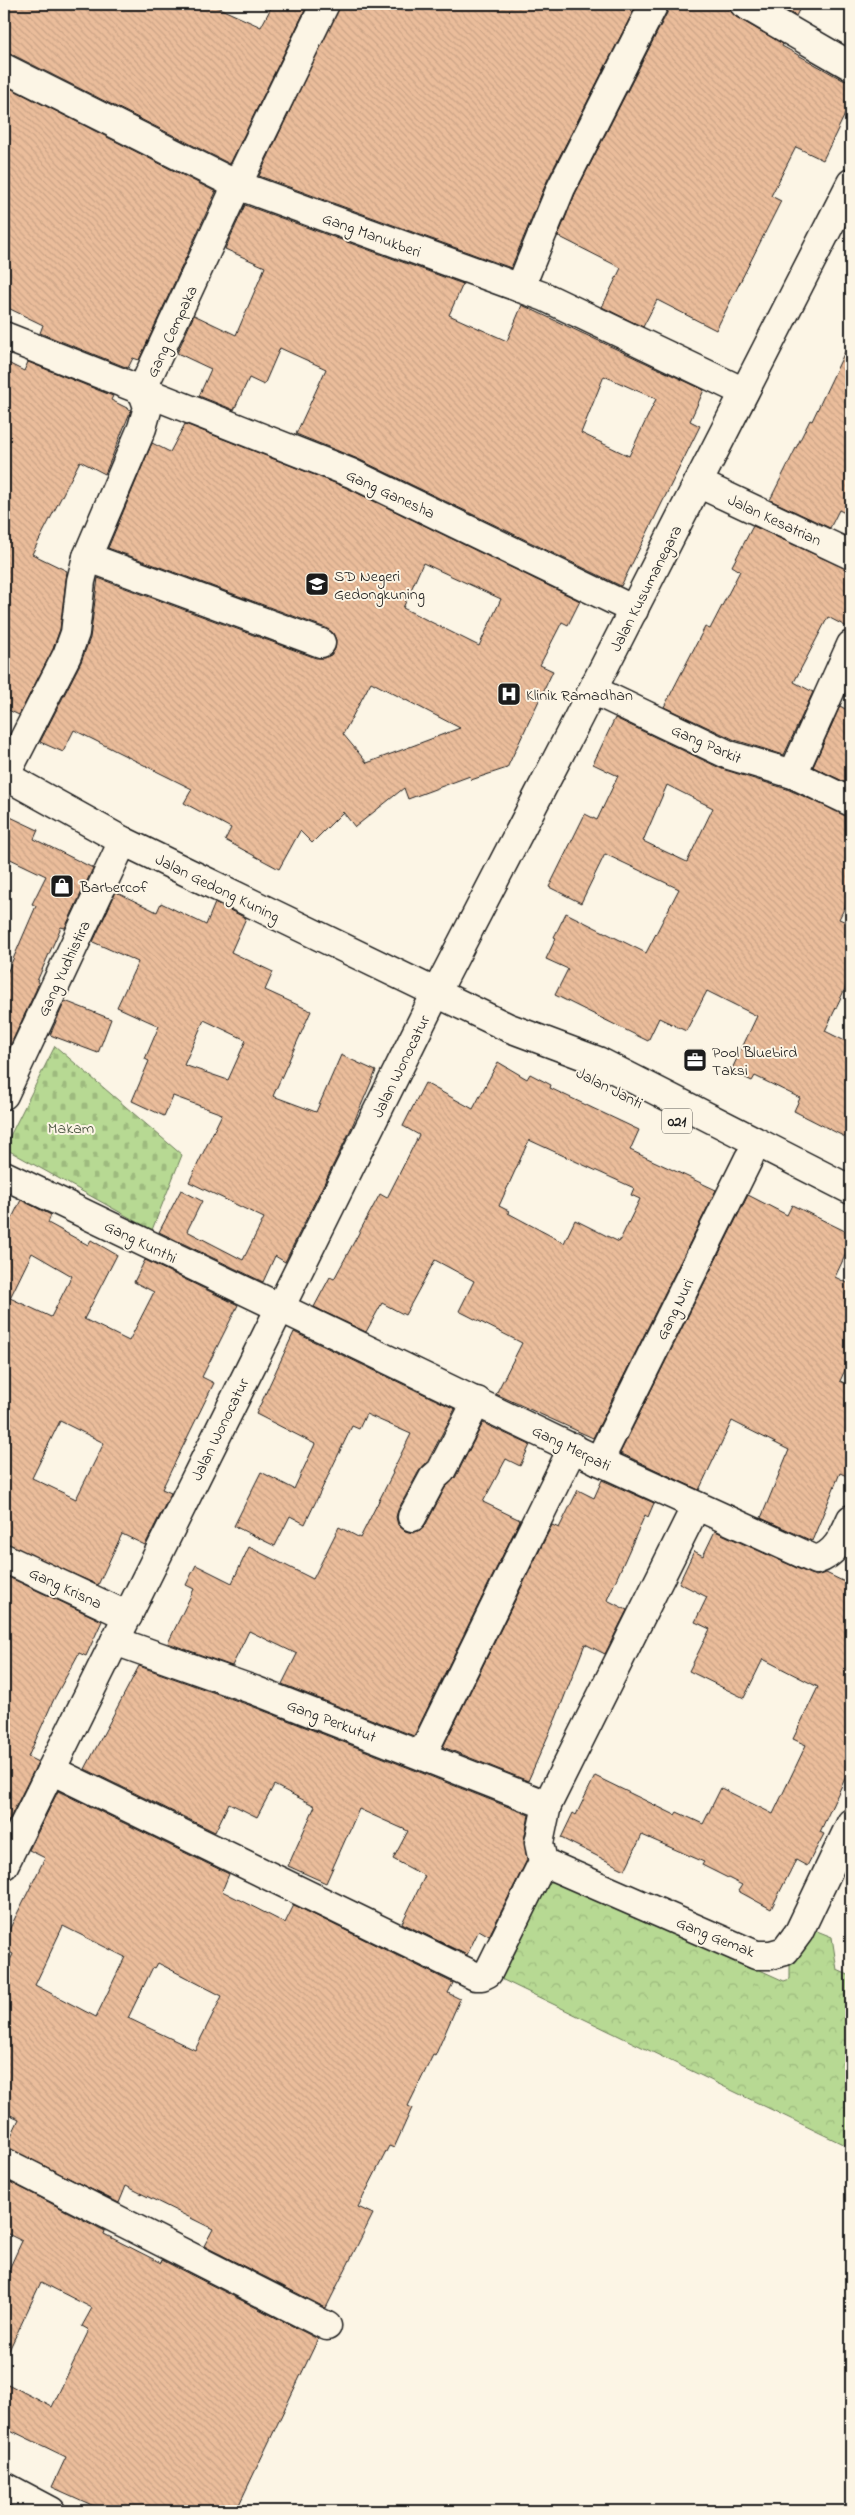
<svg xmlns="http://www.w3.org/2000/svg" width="855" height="2515" viewBox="0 0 855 2515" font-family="'Indie Flower',sans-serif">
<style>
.forest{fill:url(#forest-crowns);stroke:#6a7a58}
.cemetery{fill:url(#cemetery-stones);stroke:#6a7a58}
.building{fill:url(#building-back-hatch);stroke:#1c1c1c;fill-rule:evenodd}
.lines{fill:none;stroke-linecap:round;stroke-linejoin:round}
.minor-casing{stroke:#1c1c1c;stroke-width:31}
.major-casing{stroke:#1c1c1c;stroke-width:31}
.minor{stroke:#fcf5e5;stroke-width:28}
.major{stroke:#fcf5e5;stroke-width:28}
.labels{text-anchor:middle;stroke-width:4;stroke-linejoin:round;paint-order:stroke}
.shield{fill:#fcf5e5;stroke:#5f5d58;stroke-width:1}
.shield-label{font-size:15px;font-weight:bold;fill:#1c1c1c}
.street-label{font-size:16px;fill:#1c1c1c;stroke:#fcf5e5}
.poi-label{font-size:16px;fill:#1c1c1c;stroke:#fcf5e5;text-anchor:start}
.park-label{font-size:16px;fill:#4a5540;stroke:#fcf5e5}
</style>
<defs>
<pattern id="forest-crowns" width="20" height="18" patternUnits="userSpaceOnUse" patternTransform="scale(1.25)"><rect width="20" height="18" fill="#b7d993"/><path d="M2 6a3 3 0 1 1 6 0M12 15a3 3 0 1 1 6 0" fill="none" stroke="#9dba7e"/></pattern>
<pattern id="cemetery-stones" width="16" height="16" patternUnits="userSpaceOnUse" patternTransform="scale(1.25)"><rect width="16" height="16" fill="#b7d993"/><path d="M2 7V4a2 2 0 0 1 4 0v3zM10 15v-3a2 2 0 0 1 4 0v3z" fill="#9dba7e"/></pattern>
<pattern id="building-back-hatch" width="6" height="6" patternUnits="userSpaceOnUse" patternTransform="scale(1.25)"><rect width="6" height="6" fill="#ebbd9b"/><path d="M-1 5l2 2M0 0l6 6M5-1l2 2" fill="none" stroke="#c9a285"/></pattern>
</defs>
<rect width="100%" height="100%" fill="#fcf5e5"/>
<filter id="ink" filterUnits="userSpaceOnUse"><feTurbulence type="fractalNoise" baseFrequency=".02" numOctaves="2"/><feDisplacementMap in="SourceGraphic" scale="10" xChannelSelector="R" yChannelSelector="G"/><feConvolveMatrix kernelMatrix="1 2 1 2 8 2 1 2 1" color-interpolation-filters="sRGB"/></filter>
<g filter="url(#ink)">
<polygon class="forest" points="551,1875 784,1981 790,1979 790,1961 812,1929 832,1937 837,1970 851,1976 851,2148 495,1976"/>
<polygon class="cemetery" points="55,1046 182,1155 152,1230 4,1148"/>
<g class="building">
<polygon points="4,4 210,4 261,27 273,4 308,4 230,164 11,54 4,52"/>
<polygon points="340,4 637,4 547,181 511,268 259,176"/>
<polygon points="670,4 728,4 730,11 736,17 783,44 782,46 843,80 851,82 851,102 823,160 796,147 771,196 781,201 716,330 657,300 643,327 602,307 621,268 558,236 575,194 668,11"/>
<polygon points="775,4 802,4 796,16"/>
<polygon points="4,85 216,192 139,360 133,358 128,368 40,333 43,325 4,306"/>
<path d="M245,205l218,79 -14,31 58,26 15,-36 182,85 -14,31 10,5 -79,160 -263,-127 -62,-25 30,-65 -46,-21 -16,37 -15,-7 -15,32 -35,-14 12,-27 -34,-16 17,-38 42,20 29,-68 -40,-18zM604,376l52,23 -27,57 -48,-23z"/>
<polygon points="851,339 851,516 839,510 830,528 770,500 810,420 812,421"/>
<polygon points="4,361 24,371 28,362 113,396 111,400 131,410 105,474 80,461 32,554 67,571 60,629 53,649 19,715 4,708"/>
<path d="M185,424l160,63 235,114 -12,24 -6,-3 -22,43 13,6 -46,97 -36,12 -1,-4 -62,23 -4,-11 -49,39 -12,-15 -31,31 -12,-12 -21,38 -54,-29 6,-12 -47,-25 8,-14 -118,-59 -11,22 -23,-10 41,-80 9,-24 8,-60 218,80h8l7,-3 4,-6 1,-9 -3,-7 -7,-5 -218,-80 44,-105 18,9zM423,563l78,36 -22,47 -76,-38zM371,682l89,46 -93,35 -24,-29z"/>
<polygon points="753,526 851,571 851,629 828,617 794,682 813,692 784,755 735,740 664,707 705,627 710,629 740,571 732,566"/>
<polygon points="840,706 851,712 851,785 813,767"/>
<path d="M615,718l107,51 65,20 64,28v78l-12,24 12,5v52l-26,55 26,13v96l-57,-29 6,-13 -45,-22 -3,5 -21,-10 26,-55 -50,-25 -21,40 -27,-13 -11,23 -93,-46 13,-26 -22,-10 10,-21 -2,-1 12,-24 80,40 33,-64 -74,-35 -24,49 -32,-16 36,-73 12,6 21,-44 -25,-12zM667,785l46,23 -26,54 -44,-21z"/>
<polygon points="4,814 38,830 34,839 93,868 65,928 61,927 37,981 39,982 36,990 4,1059 4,980 36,906 32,904 46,876 4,856"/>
<path d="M116,892l41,20 4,-9 45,22 9,-22 31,15 -15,34 42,20 -8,18 46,21 -38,85 43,16 25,-57 35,16 -26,60 -65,131 -10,-6 -12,26 -104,-50 22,-42 21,11 -15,30 56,29 21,-42 -75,-36 33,-68 -49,-18 -9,20 -32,-15 17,-40 -4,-2 14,-33 -42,-19 21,-45 -45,-20zM204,1020l42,20 -18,40 -44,-15z"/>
<polygon points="65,1001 111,1019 98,1053 50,1035"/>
<path d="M498,1062l29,17 3,-5 21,11 -1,3 89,42 -9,20 86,40 -123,248 -97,-44 26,-51 -63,-32 15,-30 -39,-21 -30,55 -23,-12 -16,29 -52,-25 16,-30 4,2 46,-85 7,4 32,-63 -16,-9 22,-43 48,26zM529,1140l105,48 -3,7 9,4 -21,43 -44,-22 -11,23 -56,-30 1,-2 -10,-5z"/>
<polygon points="748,1195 787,1215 792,1205 851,1234 851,1243 835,1277 851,1285 851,1357 840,1381 851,1386 851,1478 840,1473 812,1541 761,1518 789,1450 732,1421 699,1490 620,1453"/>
<path d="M21,1200l30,15 -3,8 40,22 3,-5 26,15 -33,64 45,22 25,-49 -20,-10 11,-22 93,45 -36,72 12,6 -52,106 9,4 -26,52 -23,-11 -24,51 -94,-42v-309zM32,1253l40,23 -21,41 -41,-19zM60,1421l44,22 -28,56 -44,-21z"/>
<polygon points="294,1332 455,1409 428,1461 419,1471 398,1510 396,1517 398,1525 405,1531 413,1533 420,1530 426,1524 445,1488 455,1478 483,1423 530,1445 520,1466 506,1459 483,1502 520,1520 414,1736 282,1684 297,1654 249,1631 232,1666 168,1643 194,1589 186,1585 196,1565 232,1583 249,1547 313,1579 339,1527 360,1538 393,1473 392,1472 411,1434 366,1414 359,1429 352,1426 305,1524 290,1516 275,1546 234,1526 261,1472 294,1489 315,1444 256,1414"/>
<polygon points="602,1480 654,1503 648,1517 645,1515 607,1600 627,1610 605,1654 585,1644 556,1718 528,1781 443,1747 552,1525 559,1528 578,1490 594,1498"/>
<polygon points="715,1531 810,1574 816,1576 826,1573 851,1585 851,1766 820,1832 824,1834 807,1866 796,1860 771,1909 738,1891 742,1885 702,1865 704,1862 642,1835 625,1870 561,1838 573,1813 576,1815 595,1776 675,1815 677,1812 703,1824 721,1788 773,1814 806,1745 793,1739 818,1687 763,1659 744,1698 689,1671 710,1629 695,1622 707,1597 679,1583 694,1551 703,1556"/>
<polygon points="4,1575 102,1621 86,1656 79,1653 54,1699 28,1757 38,1762 4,1830"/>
<polygon points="139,1666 249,1705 529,1815 524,1840 527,1860 489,1936 479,1930 467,1955 402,1923 425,1876 393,1859 408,1831 359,1809 326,1883 288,1866 315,1806 274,1785 257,1817 229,1803 215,1832 85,1769"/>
<path d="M58,1791l171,83 -7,17 63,32 9,-18 159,78 -5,10 12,6 -25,57 -2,-1 -25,51 4,2 -18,40 -5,-2 -31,61 15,7 -47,94 -122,-62 9,-17 -87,-43 -7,17 -113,-56 13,-28 -15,-7v-139l9,-19 -9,-5v-9l41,-82 -16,-8zM63,1926l62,31 -29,60 -61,-32zM158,1963l64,33 -27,54 -67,-32 25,-51 2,1z"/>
<polygon points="4,2179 105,2231 104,2234 161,2263 162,2260 318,2339 236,2511 105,2511 52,2487 66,2457 4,2427 4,2382 52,2407 89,2330 82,2326 92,2308 41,2282 4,2361 4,2280 22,2241 4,2232"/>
</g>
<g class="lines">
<g class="minor-casing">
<g id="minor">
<polyline points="744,4 851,66"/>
<polyline points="4,68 237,185 545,297 744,392"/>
<polyline points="520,288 561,188 654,4"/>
<polyline points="4,336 351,473 634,610"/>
<polyline points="698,483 851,555"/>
<polyline points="87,557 321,643"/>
<polyline points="593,690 729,755 793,774 851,802"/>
<polyline points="793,774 851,645"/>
<polyline points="5,776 67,655 75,633 81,581 87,557 142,428 148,407 142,390 237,185 325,4"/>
<polyline points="4,1095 123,841"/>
<path d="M4,1175l595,286 217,99c20,-6 27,-23 35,-41"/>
<polyline points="599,1461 749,1158"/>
<polyline points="412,1517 433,1478 441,1471 477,1401"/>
<polyline points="4,1558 128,1616"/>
<polyline points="115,1641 254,1690 547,1805"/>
<polyline points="422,1755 573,1447"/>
<polyline points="51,1770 475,1976 482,1976 488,1973 543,1862 539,1843 547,1805 696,1506"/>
<polyline points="543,1862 756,1955 771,1955 785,1951 799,1932 851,1823"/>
<polyline points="4,1865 436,993"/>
<polyline points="4,2162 327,2326"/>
<polyline points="4,2486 51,2511"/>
</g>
</g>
<g class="major-casing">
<g id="major">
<polyline points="4,775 123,841 193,875 507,1027 598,1061 851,1190"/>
<polyline points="436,993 572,730 851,183"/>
</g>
</g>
<use href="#minor" class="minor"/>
<use href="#major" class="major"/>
</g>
</g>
<defs>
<g id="school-square" transform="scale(1.25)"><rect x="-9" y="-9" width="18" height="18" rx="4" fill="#1c1c1c" stroke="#fcf5e5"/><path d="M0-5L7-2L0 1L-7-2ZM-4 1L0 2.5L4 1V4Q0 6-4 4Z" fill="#fff"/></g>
<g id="hospital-square" transform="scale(1.25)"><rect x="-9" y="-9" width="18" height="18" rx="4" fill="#1c1c1c" stroke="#fcf5e5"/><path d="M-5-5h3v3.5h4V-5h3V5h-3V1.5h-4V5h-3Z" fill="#fff"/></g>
<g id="shop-square" transform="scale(1.25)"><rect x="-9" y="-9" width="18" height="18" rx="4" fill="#1c1c1c" stroke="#fcf5e5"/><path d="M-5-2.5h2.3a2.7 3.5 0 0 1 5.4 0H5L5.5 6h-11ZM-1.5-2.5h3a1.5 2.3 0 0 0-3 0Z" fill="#fff"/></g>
<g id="office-square" transform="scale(1.25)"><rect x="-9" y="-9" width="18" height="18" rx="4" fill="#1c1c1c" stroke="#fcf5e5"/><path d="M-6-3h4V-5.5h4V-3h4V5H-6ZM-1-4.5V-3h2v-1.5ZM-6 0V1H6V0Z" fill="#fff"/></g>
</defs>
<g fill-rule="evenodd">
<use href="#school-square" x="317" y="584"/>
<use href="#hospital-square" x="509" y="694"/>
<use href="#shop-square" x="62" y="886"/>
<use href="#office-square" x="695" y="1060"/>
</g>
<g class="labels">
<rect class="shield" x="662" y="1108.5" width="30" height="25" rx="4"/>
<g class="shield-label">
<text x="677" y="1126">021</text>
</g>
<g class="street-label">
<text transform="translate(372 234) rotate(20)" y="6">Gang Manukberi</text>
<text transform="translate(171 331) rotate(-65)" y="6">Gang Cempaka</text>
<text transform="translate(391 493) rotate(25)" y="6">Gang Ganesha</text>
<text transform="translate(775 519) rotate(25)" y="6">Jalan Kesatrian</text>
<text transform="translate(645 588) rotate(-63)" y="6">Jalan Kusumanegara</text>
<text transform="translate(707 743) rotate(24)" y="6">Gang Parkit</text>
<text transform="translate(218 887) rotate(26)" y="6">Jalan Gedong Kuning</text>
<text transform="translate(63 968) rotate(-65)" y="6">Gang Yudhistira</text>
<text transform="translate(400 1066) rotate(-64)" y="6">Jalan Wonocatur</text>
<text transform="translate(610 1087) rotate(27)" y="6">Jalan Janti</text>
<text transform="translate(141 1241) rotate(26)" y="6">Gang Kunthi</text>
<text transform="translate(674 1309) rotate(-64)" y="6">Gang Nuri</text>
<text transform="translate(219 1429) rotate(-64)" y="6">Jalan Wonocatur</text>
<text transform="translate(572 1447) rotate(26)" y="6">Gang Merpati</text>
<text transform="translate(66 1587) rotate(25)" y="6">Gang Krisna</text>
<text transform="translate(332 1720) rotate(21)" y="6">Gang Perkutut</text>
<text transform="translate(716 1936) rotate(22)" y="6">Gang Gemak</text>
</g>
<g class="poi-label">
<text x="334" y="581">SD Negeri<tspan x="334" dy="18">Gedongkuning</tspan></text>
<text x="526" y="700">Klinik Ramadhan</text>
<text x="80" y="892">Barbercof</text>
<text x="712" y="1057">Pool Bluebird<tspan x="712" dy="18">Taksi</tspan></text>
</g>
<g class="park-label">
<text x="71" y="1133">Makam</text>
</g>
</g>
<rect width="855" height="2515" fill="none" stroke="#fcf5e5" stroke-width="20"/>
<rect x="10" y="10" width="835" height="2495" fill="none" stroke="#1c1c1c" stroke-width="2" filter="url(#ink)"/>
</svg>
